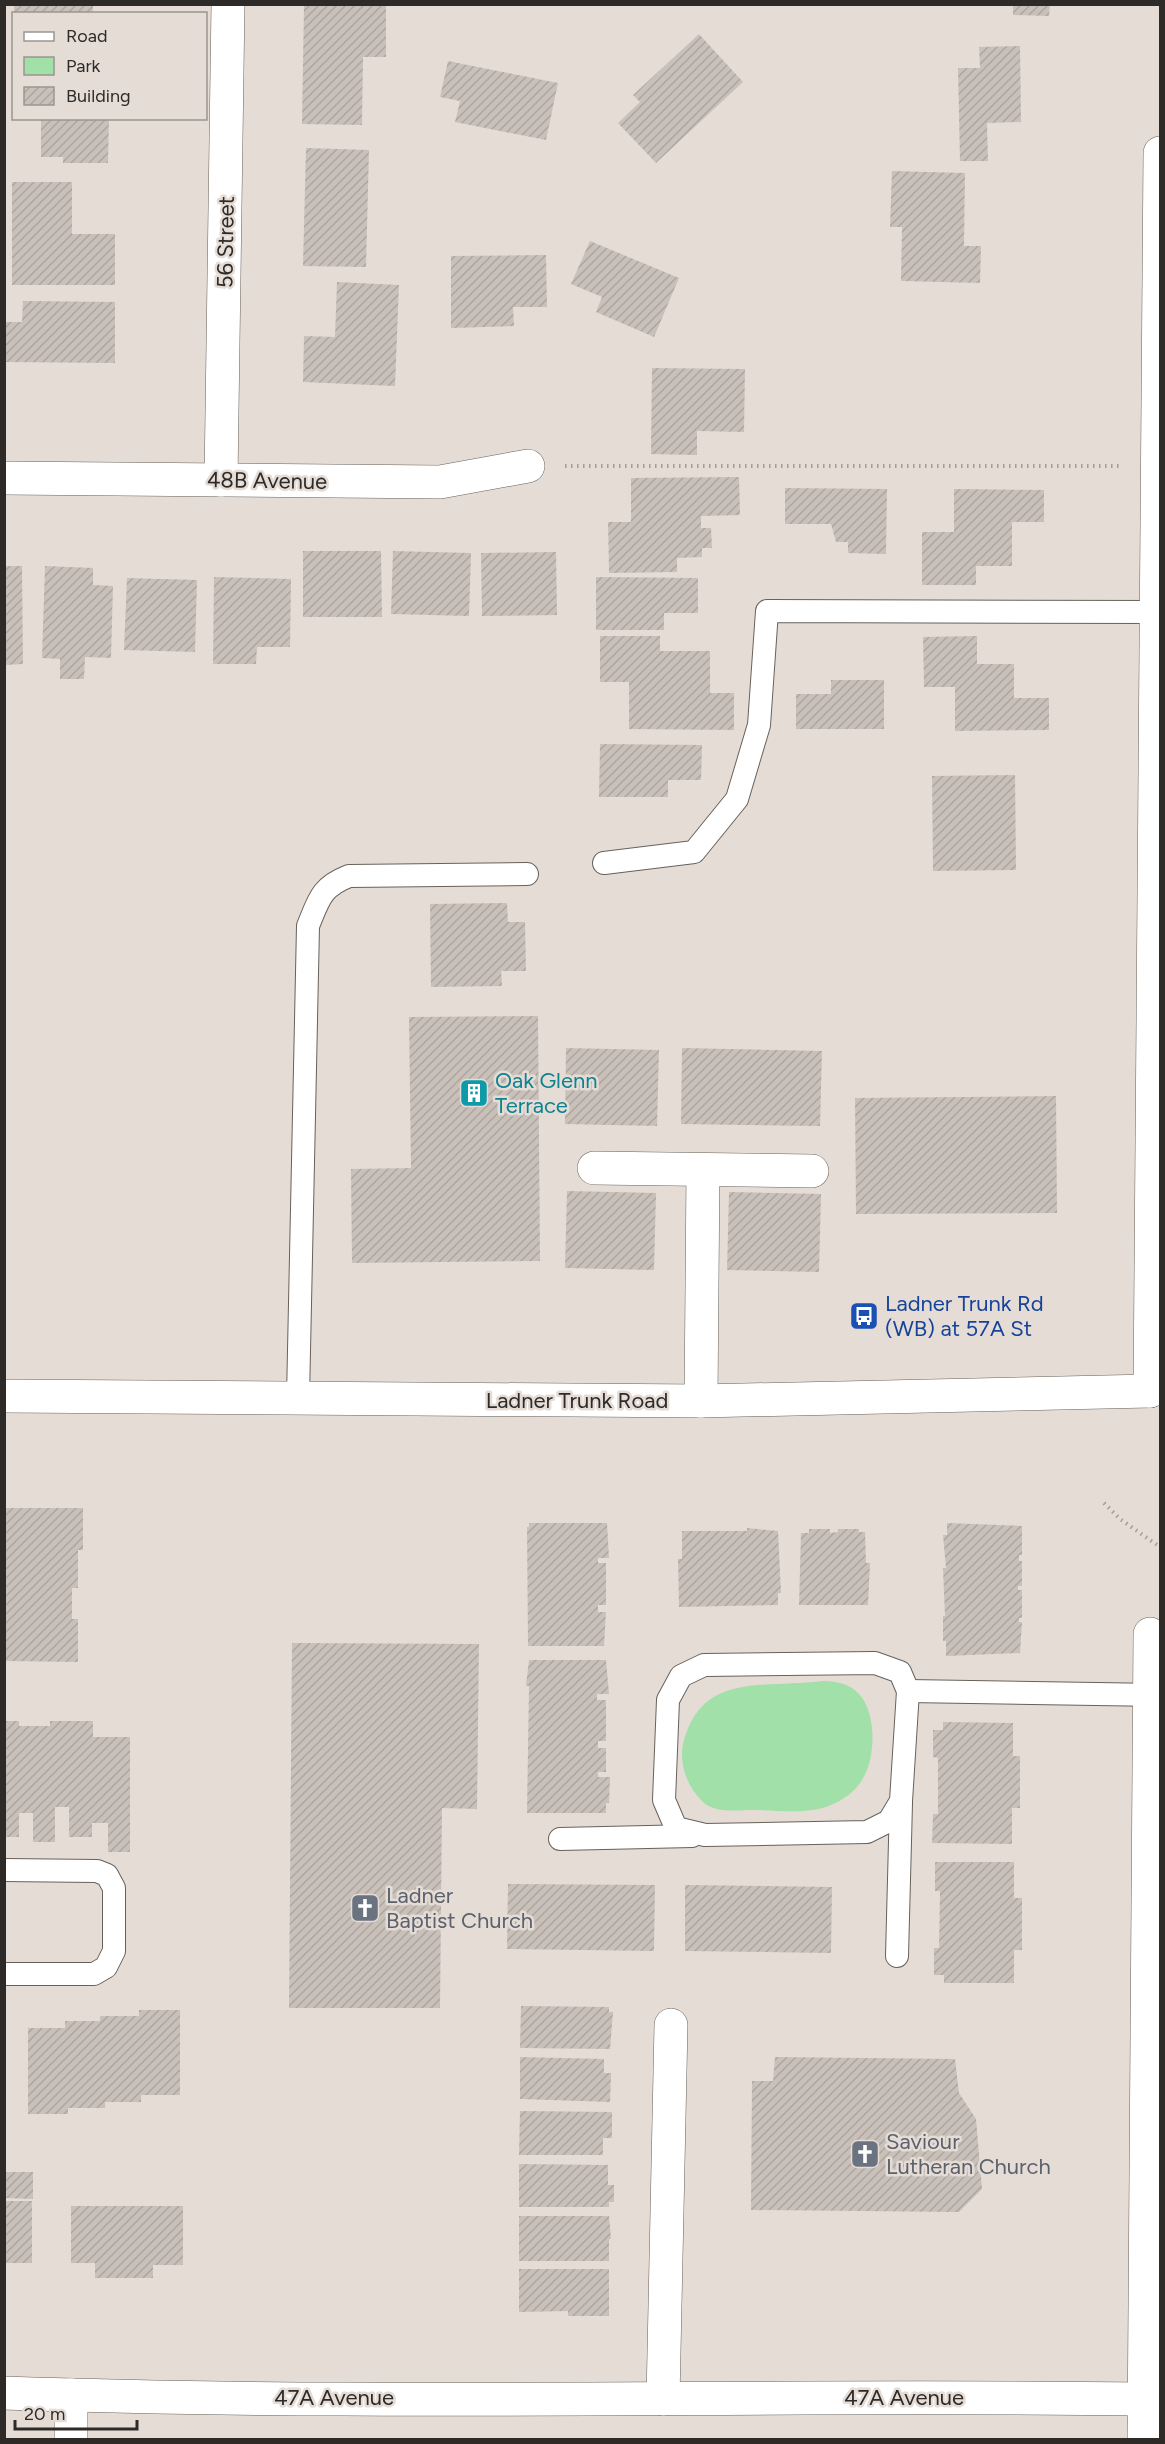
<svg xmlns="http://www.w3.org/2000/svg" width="1165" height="2444" viewBox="0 0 1165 2444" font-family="Figtree,sans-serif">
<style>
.green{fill:#a1e0a8}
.building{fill:url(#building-hatch)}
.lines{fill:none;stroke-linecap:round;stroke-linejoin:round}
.lane-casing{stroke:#68615b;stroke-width:24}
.street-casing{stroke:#68615b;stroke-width:34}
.secondary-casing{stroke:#68615b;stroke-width:34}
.path{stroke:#a49d98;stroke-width:4;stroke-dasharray:1.5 4.5;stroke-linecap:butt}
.lane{stroke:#fff;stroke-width:22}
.street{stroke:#fff;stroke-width:33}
.secondary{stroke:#fff;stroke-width:33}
.labels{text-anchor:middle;stroke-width:5;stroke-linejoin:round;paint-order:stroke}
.street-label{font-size:22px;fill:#2d2a28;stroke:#e5dcd6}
.culture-label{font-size:22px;fill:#0d838f;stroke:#e5dcd6;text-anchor:start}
.transit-label{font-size:22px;fill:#164399;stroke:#e5dcd6;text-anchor:start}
.worship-label{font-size:22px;fill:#5b616d;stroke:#e5dcd6;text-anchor:start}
</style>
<defs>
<pattern id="building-hatch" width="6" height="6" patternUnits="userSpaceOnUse" patternTransform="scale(1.5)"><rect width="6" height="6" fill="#c9c0ba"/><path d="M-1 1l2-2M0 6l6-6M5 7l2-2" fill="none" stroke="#ada5a0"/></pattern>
</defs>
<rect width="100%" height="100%" fill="#e5dcd6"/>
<path class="green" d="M822,1681c13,0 27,2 37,13 18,19 17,65 3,86 -7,12 -19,20 -31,25 -23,10 -52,5 -77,5 -16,0 -40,4 -52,-9 -15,-15 -23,-36 -19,-57 18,-74 83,-55 139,-63z"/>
<g class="building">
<polygon points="14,4 93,6 93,14 14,14"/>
<polygon points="1013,4 1050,4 1049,16 1013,15"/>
<polygon points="304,5 386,5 386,57 363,57 362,125 302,124"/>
<polygon points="699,34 743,82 656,163 618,123 640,102 633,95"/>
<polygon points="1020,46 1021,122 987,123 988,161 960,161 958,68 980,68 979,47"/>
<polygon points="448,61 558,83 546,140 455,122 460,101 440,97"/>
<polygon points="41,118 109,118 108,163 63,163 63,157 41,157"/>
<polygon points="306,148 369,150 366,267 303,266"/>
<polygon points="892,171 965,173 964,246 981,246 980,283 901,281 902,227 890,227"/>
<polygon points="12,182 72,182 72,234 115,234 115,285 12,285"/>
<polygon points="590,241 679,278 654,337 596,312 602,297 571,284"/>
<polygon points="546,255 547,307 513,307 514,326 451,328 451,256"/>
<polygon points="337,282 399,285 395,386 303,382 304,336 335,337"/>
<polygon points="23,301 115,302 115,363 4,362 4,322 22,322"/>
<polygon points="652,368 745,369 744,432 697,431 697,455 651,454"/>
<polygon points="739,477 740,515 701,516 701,528 711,528 712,548 702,548 702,557 677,558 677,572 609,573 608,522 631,522 631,478"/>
<polygon points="785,488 887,489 886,554 848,553 848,542 836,542 831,524 785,524"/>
<polygon points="954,489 1044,490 1044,522 1012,522 1012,566 976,566 976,585 922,585 922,532 954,532"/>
<polygon points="303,551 381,551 382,617 303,617"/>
<polygon points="393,551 471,553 469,616 391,614"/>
<polygon points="556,552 557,615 482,616 481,553"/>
<polygon points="4,566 22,566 23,664 4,665"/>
<polygon points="45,566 93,568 93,585 113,586 111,658 85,657 84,679 60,679 60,659 42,658"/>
<polygon points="214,577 291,579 290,647 257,647 256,664 213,664"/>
<polygon points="596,577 698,578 698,613 664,613 664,630 596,630"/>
<polygon points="127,578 197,580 195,652 124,650"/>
<polygon points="600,636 660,636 660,651 710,651 710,693 734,693 734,730 629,729 629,682 600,682"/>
<polygon points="977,636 977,664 1014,664 1014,698 1049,698 1049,730 955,731 955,687 924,687 923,637"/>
<polygon points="831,680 884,680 884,729 796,729 796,694 831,694"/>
<polygon points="600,744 702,745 701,780 668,780 668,797 599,797"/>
<polygon points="1015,775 1016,870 933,871 932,776"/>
<polygon points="507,903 508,922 525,922 526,971 501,971 502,986 431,987 430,904"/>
<polygon points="538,1016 540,1261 352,1263 351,1169 411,1168 409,1017"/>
<polygon points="566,1048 659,1050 657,1126 565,1124"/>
<polygon points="682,1048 822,1051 820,1126 681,1124"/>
<polygon points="1056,1096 1057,1213 856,1214 855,1098"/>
<polygon points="567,1191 656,1193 654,1270 565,1268"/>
<polygon points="729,1192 821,1194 819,1272 727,1270"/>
<polygon points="5,1508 83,1508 83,1550 78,1550 78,1588 72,1588 72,1619 78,1619 78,1662 5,1661"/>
<polygon points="529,1523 607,1523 609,1558 598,1558 598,1563 606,1563 606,1605 598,1605 598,1612 606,1612 604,1646 528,1646 527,1527 529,1527"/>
<polygon points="947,1523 1022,1526 1022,1555 1019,1555 1019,1561 1022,1561 1022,1586 1018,1586 1018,1590 1022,1590 1022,1618 1019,1618 1019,1622 1022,1622 1020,1653 946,1656 946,1641 943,1641 943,1616 945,1616 943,1568 946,1568 943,1535 947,1535"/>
<polygon points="747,1528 778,1531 781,1593 778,1593 778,1605 679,1607 678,1559 682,1559 682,1531 747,1531"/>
<polygon points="809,1529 830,1529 830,1533 838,1532 838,1529 859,1529 859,1532 865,1532 866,1563 870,1563 868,1605 799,1605 801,1533 809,1533"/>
<polygon points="292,1643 479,1644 477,1809 442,1808 440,2008 289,2008"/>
<polygon points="529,1660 606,1660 609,1694 597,1694 597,1700 606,1700 606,1741 598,1741 598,1748 606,1748 606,1772 598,1772 598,1777 610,1777 609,1803 606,1803 606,1813 527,1813 529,1686 526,1686"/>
<polygon points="4,1721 19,1721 19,1726 50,1726 50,1721 93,1721 93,1737 130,1737 130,1852 108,1852 108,1823 92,1823 92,1837 69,1837 69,1807 55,1807 55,1842 33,1842 33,1813 19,1813 19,1837 4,1837"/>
<polygon points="943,1722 1013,1723 1013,1756 1020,1756 1020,1808 1012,1808 1012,1844 932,1843 933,1814 938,1814 938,1758 933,1757 933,1730 943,1730"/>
<polygon points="935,1862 1014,1862 1014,1898 1022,1898 1022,1950 1014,1950 1014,1983 944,1983 944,1975 934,1975 934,1948 939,1948 940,1891 935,1891"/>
<polygon points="508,1884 655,1885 654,1951 507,1949"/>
<polygon points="685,1885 832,1887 831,1953 685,1951"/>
<polygon points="521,2006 609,2007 609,2012 613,2012 610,2049 520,2048"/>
<polygon points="139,2010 180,2010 180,2095 141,2095 141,2102 105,2102 105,2108 68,2108 68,2114 28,2114 28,2028 65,2028 65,2021 100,2021 100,2016 139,2016"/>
<polygon points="520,2057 604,2059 604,2073 611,2073 610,2102 520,2099"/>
<polygon points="775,2057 955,2059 959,2093 976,2119 982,2189 959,2212 751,2210 752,2081 773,2081"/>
<polygon points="520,2111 612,2112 612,2138 603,2138 603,2155 519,2155"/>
<polygon points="519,2164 608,2165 608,2185 614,2185 614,2202 609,2202 609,2207 519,2207"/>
<polygon points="4,2172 33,2172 33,2199 4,2198"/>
<rect x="4" y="2201" width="28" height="62"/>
<polygon points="71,2206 183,2206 183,2265 153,2265 153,2278 95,2278 95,2263 71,2263"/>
<polygon points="519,2216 609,2216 611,2239 609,2239 609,2261 519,2261"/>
<polygon points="519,2269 609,2269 609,2316 568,2316 568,2311 519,2312"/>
</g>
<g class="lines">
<g class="lane-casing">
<g id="lane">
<polyline points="604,863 694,852 737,799 759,725 767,611 1158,612"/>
<path d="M298,1398l10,-472c11,-27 13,-39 41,-50l178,-2"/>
<polygon points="875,1663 900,1672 908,1691 901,1801 889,1821 867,1832 705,1835 676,1828 664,1800 668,1700 681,1676 704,1665"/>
<polyline points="908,1691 1160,1695"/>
<polyline points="560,1839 692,1836"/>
<polyline points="4,1870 97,1871 107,1875 114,1888 114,1951 106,1967 94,1974 4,1974"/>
<polyline points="897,1956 901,1803"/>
</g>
</g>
<g class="street-casing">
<g id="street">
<polyline points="4,478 440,482 528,466"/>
<polyline points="221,480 228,4"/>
<polyline points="594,1168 812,1171"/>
<polyline points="701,1401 703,1170"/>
<path d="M4,2393c380,13 761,1 1140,6"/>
<polyline points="663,2399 671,2025"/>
<polyline points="71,2440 71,2395"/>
<polyline points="1144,2440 1150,1634"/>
</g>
</g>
<g class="secondary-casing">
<g id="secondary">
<polyline points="1150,1391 1160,153"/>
<polyline points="4,1396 701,1401 1150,1391 1160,1387"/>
</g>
</g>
<g class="path">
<polyline points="565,466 1122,466"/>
<polyline points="1104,1503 1120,1519 1160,1547"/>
</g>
<use href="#lane" class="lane"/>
<use href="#street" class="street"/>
<use href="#secondary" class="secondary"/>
</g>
<defs>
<g id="building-square" transform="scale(1.5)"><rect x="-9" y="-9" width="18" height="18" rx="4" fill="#0f9aa8" stroke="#e5dcd6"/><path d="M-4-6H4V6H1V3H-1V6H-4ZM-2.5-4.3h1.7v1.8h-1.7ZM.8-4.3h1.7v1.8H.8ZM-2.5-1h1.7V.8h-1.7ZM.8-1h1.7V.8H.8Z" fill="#fff"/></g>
<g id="bus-square" transform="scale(1.5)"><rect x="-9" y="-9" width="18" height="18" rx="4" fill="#1a4fb4" stroke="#e5dcd6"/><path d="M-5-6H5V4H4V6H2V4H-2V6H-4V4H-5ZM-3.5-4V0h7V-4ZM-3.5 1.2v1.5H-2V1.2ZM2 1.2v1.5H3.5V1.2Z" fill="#fff"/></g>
<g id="church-square" transform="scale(1.5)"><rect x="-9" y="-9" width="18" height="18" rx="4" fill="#6b7280" stroke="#e5dcd6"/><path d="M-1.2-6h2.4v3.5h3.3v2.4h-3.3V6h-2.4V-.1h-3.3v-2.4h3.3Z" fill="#fff"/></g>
</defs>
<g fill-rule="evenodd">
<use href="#building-square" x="474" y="1093"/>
<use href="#bus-square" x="864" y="1316"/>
<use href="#church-square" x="365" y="1908"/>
<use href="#church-square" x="865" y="2154"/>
</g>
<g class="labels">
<g class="street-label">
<text transform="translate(225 242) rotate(-89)" y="8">56 Street</text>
<text transform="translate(267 480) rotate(1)" y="8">48B Avenue</text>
<text x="577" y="1408">Ladner Trunk Road</text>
<text x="334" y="2405">47A Avenue</text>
<text x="904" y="2405">47A Avenue</text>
</g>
<g class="culture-label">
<text x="495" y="1088">Oak Glenn<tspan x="495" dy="25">Terrace</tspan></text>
</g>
<g class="transit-label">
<text x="885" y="1311">Ladner Trunk Rd<tspan x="885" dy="25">(WB) at 57A St</tspan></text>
</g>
<g class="worship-label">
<text x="386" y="1903">Ladner<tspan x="386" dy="25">Baptist Church</tspan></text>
<text x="886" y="2149">Saviour<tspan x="886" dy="25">Lutheran Church</tspan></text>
</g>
</g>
<rect width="1165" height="2444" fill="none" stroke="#2d2a28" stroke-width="12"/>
<rect x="12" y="12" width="195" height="108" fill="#e5dcd6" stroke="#9b9590" stroke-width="1.5"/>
<rect x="24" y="32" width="30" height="9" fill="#ffffff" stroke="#9b9590" stroke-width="1.5"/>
<text x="66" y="42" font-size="18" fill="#2d2a28">Road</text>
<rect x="24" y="57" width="30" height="18" fill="#a1e0a8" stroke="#9b9590" stroke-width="1.5"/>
<text x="66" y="72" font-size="18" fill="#2d2a28">Park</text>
<rect x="24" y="87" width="30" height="18" fill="url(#building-hatch)" stroke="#9b9590" stroke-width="1.5"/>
<text x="66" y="102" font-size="18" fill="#2d2a28">Building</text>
<path d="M15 2420v9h122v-9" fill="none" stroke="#2d2a28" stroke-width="3"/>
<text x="24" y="2420" font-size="18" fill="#2d2a28" stroke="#e5dcd6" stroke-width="4.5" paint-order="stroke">20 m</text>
</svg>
